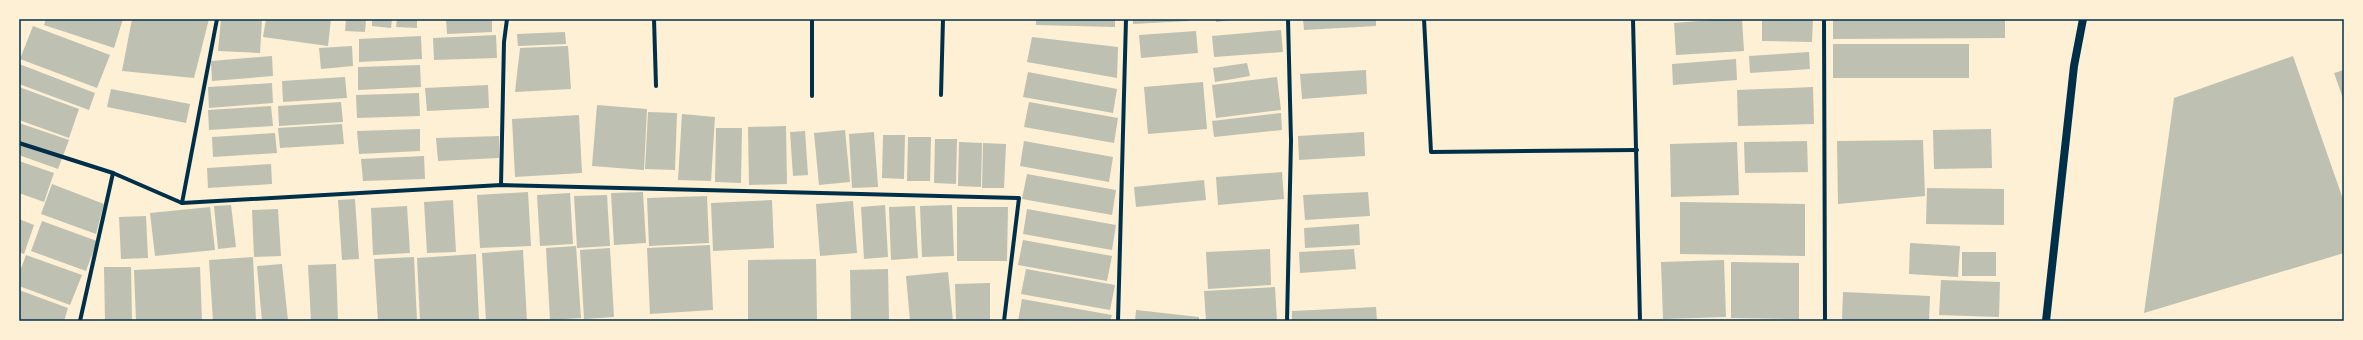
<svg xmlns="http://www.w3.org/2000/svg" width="2363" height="340" viewBox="0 0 2363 340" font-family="'Asap Condensed',sans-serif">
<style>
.building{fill:#bec0b2}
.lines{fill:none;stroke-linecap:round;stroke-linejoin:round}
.minor{stroke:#003049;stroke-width:4}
.secondary{stroke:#003049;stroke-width:8}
.neatline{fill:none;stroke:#003049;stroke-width:1.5}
</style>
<rect width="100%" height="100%" fill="#fdf0d5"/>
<g class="building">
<polygon points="46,19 123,19 114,48 44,25"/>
<polygon points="132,19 209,19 194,78 122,71"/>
<polygon points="221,19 262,19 260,53 218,51"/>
<polygon points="266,19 331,19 328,46 263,37"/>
<polygon points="346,19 366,19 365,32 345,31"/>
<polygon points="372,19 392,19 391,28 372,26"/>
<polygon points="397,19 417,19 417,28 396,27"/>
<polygon points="446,19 492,19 492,32 447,34"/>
<polygon points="1036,19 1115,19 1115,27 1036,25"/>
<polygon points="1133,19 1189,19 1189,21 1133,24"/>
<polygon points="1216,19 1232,19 1232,20 1216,22"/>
<polygon points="1303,19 1376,19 1376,26 1304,30"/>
<polygon points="1725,19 1742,19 1744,51 1676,55 1674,23"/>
<polygon points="1762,19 1813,19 1812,42 1762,41"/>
<polygon points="1833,19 2005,19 2005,38 1833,39"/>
<polygon points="33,26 110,55 97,88 20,59"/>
<polygon points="1281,30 1283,52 1214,57 1212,36"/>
<polygon points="1196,31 1198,53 1141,58 1139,35"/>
<polygon points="565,32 566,44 518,46 517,34"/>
<polygon points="496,35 497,58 434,60 433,38"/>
<polygon points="421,36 422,59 359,62 359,39"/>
<polygon points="1032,37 1118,47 1117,78 1027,62"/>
<rect x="1833" y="44" width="136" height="34"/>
<polygon points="352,46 353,66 321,69 319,48"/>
<polygon points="568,46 571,89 515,92 520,48"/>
<polygon points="1809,52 1810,69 1750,73 1749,56"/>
<polygon points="272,56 273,76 212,81 211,61"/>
<polygon points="2293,56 2344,202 2344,253 2144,313 2174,98"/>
<polygon points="1736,59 1737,80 1673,85 1672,64"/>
<polygon points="1247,63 1250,76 1215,82 1213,68"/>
<polygon points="19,64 95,93 89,110 19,84"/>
<polygon points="420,65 421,87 358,90 358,67"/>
<polygon points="1366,70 1367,94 1302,99 1300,74"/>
<polygon points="2344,70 2344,101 2334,73"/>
<polygon points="1028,72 1117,89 1113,113 1023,97"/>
<polygon points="345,77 347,98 283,102 282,81"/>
<polygon points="1277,77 1281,110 1216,118 1212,85"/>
<polygon points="1203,82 1207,129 1148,134 1144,87"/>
<polygon points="272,83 273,103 209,108 208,87"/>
<polygon points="488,85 489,108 427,111 425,88"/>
<polygon points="19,87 79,109 69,138 19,120"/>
<polygon points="1813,87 1814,124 1738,126 1737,90"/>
<polygon points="111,89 190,104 186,123 107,107"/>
<polygon points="419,93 420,116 357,118 356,95"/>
<polygon points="341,102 343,122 279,126 278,106"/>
<polygon points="1029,102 1118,118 1114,143 1024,127"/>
<polygon points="597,105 647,109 644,170 592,166"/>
<polygon points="271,106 273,126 209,130 208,110"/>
<polygon points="648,112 677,113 675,170 645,169"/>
<polygon points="1281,113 1282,130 1214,137 1212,121"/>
<polygon points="682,114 715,117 711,181 678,180"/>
<polygon points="579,115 582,173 515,177 512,119"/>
<polygon points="19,123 69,140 58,169 19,155"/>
<polygon points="342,124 344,144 280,148 278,128"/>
<polygon points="786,126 787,184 749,185 748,127"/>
<polygon points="716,128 742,128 741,183 715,182"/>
<polygon points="420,129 420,151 359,154 357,131"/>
<polygon points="1991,129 1992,168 1934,169 1933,130"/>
<polygon points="845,130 850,182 819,185 814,133"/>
<polygon points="805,131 808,175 793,176 790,132"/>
<polygon points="874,132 878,187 852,188 849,134"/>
<polygon points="1364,132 1365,156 1299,160 1298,136"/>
<polygon points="275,133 277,153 213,157 212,137"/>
<polygon points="883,135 905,135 904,179 882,178"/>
<polygon points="499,136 499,158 438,161 436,138"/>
<polygon points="908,137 931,137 930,181 907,181"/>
<polygon points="935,139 957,139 956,184 934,183"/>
<polygon points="1923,140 1925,196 1838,204 1837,141"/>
<polygon points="1024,141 1113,157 1109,182 1020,166"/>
<polygon points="1807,141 1808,172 1745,173 1744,142"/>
<polygon points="959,142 982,143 981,187 958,186"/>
<polygon points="1737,142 1739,195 1671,197 1670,144"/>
<polygon points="983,143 1006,144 1004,188 982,188"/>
<polygon points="424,156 425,179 363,181 361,159"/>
<polygon points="19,161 54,173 44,202 19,193"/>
<polygon points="271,164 272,184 208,188 207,168"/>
<polygon points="1282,172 1284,199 1218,205 1216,177"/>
<polygon points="1027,174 1116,190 1112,215 1022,199"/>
<polygon points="1204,180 1206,200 1136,207 1134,187"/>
<polygon points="52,184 104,204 96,234 41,214"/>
<polygon points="1927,188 2004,189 2004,225 1926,224"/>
<polygon points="528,192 531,246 480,248 477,195"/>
<polygon points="643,192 646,243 614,245 611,193"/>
<polygon points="1368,192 1370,216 1305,220 1303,195"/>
<polygon points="570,193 573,244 540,246 537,195"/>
<polygon points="607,195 610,246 577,248 574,196"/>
<polygon points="707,196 709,243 649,246 647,198"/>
<polygon points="355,199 359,259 342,260 338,200"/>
<polygon points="453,200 456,252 427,253 424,202"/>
<polygon points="772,200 774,248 713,251 711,203"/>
<polygon points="853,201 857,253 820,256 816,204"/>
<polygon points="1680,202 1805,204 1805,256 1680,254"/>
<polygon points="231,205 236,247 218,249 214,206"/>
<polygon points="885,205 888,257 864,259 861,207"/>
<polygon points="952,205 954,256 922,257 920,206"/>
<polygon points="407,206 410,253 373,255 371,208"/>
<polygon points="915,206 918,258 891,260 889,207"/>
<polygon points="210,207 215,250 155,256 150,213"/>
<polygon points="957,207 1008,207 1007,261 957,261"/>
<polygon points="278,209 281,256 254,257 252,210"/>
<polygon points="1027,209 1116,225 1112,250 1023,234"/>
<polygon points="146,216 148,258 121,259 119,217"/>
<polygon points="19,219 34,225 24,254 19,252"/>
<polygon points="42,221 97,241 86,271 31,251"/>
<polygon points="1359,224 1360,245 1305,248 1304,228"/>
<polygon points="1023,240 1112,256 1107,281 1018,265"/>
<polygon points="1910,243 1960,246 1958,277 1909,274"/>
<polygon points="710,245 713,310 650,314 647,248"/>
<polygon points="576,246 581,318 550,320 546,248"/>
<polygon points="610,248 614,317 584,319 580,250"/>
<polygon points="1270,249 1271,285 1208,289 1206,252"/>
<polygon points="1354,249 1356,269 1300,273 1299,252"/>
<polygon points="523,250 527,321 486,321 482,253"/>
<rect x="1962" y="252" width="34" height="24"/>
<polygon points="476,254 479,321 420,321 417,258"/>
<polygon points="26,255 82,275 70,305 19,286 19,274"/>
<polygon points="253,257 256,321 213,321 209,260"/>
<polygon points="414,257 417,321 378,321 374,259"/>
<polygon points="816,259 817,321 748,321 748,260"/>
<polygon points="1724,260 1726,317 1663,319 1661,262"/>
<polygon points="1731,262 1799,263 1799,319 1731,318"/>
<polygon points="282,264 288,321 262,321 257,266"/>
<polygon points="336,264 338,321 311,321 308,265"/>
<polygon points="104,267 131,267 132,321 105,321"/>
<polygon points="200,267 202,321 136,321 134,270"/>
<polygon points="888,269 889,321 851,321 850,270"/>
<polygon points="1026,269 1115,285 1110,310 1021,294"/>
<polygon points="948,272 953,321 910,321 906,276"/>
<polygon points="1941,280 2000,282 1999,317 1939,315"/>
<polygon points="990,283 990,321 956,321 955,284"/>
<polygon points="1275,287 1277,321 1206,321 1204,291"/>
<polygon points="19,290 68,308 64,321 19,321"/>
<polygon points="1843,292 1930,296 1929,321 1842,320"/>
<polygon points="1022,299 1112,315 1110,321 1018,321"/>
<polygon points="1376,307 1377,321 1292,321 1292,311"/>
<polygon points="1136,310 1199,317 1199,321 1135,321"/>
</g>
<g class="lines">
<g class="minor">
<polyline points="654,19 656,86"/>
<polyline points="812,19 812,96"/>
<polyline points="1424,19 1431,152 1637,150"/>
<polyline points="1633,19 1640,321"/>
<polyline points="1824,19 1825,321"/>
<polyline points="941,95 943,19"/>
<polyline points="19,143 113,173 182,203 501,185 1019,198 1004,321"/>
<polyline points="501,185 504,42 507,19"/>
<polyline points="182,203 217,19"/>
<polyline points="80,321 113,173"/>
<polyline points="1118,321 1126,19"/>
<polyline points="1287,321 1291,141 1288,19"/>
</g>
<polyline class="secondary" points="2046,321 2074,66 2083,19"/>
</g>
<rect width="2363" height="340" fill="none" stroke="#fdf0d5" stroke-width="40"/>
<rect x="20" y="20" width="2323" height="300" class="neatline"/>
</svg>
